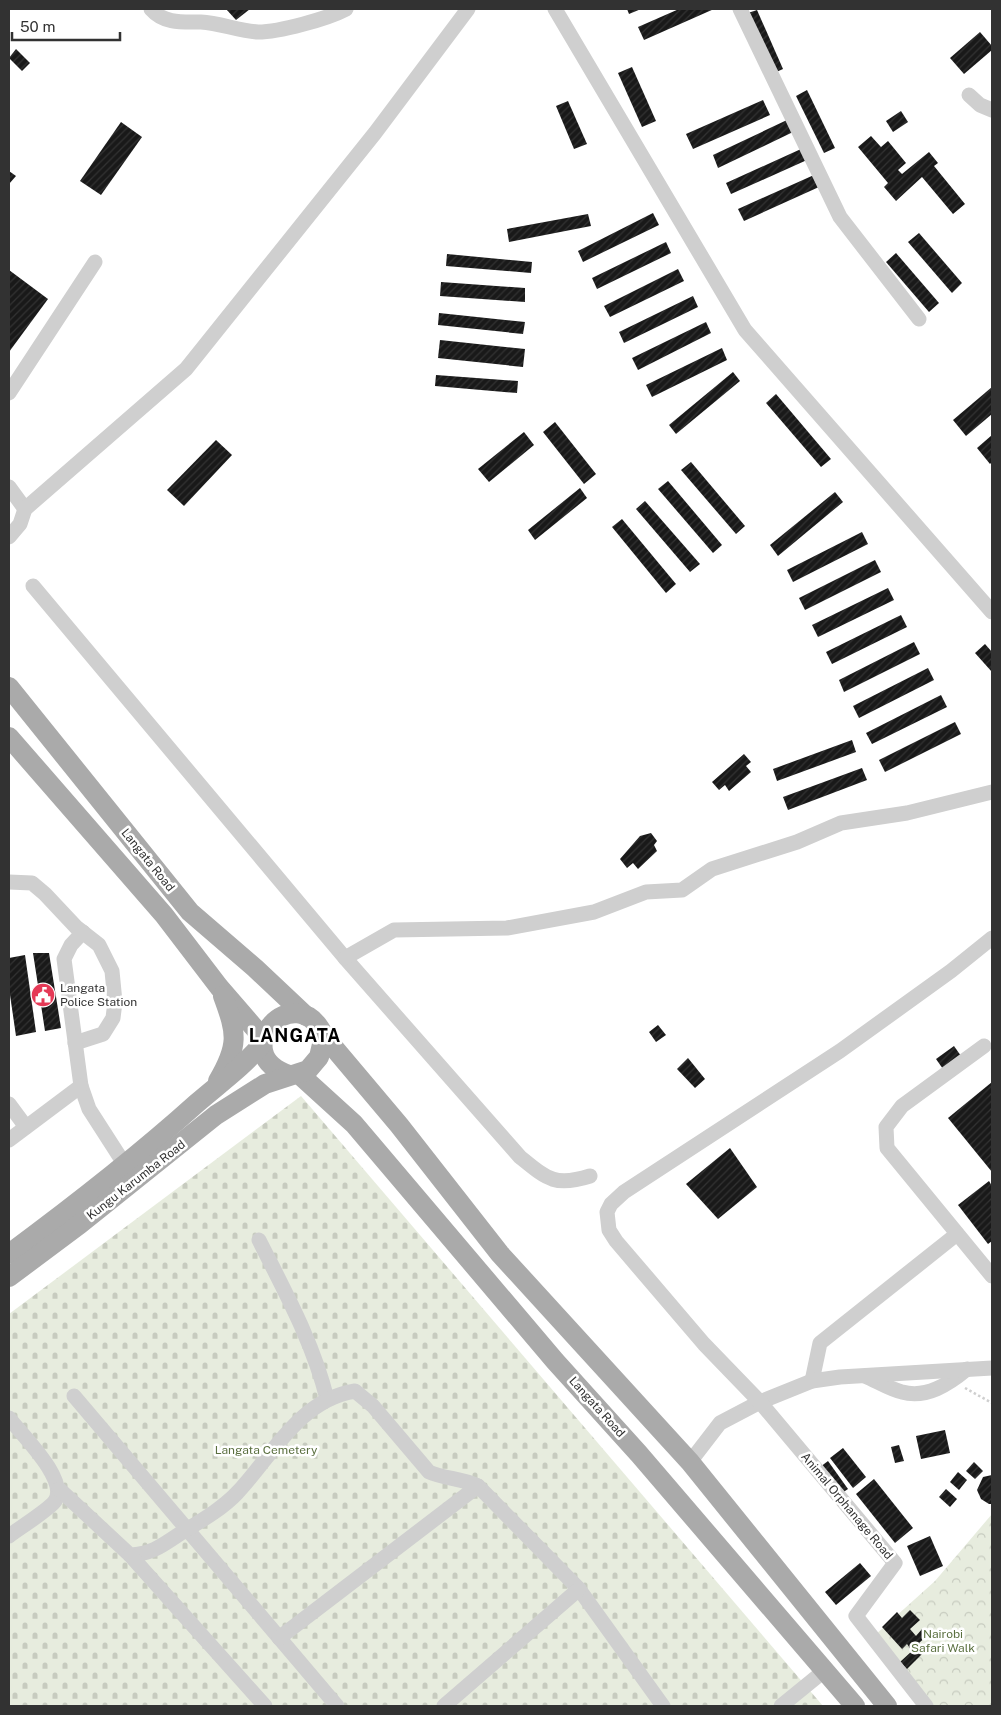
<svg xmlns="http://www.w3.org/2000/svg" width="1001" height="1715" viewBox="0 0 1001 1715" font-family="'Public Sans',sans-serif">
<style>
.cemetery{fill:url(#cemetery-stones)}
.park{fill:url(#park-crowns)}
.building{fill:url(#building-hatch)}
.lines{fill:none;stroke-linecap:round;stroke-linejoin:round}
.path{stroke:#cfcfcf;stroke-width:2.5;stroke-dasharray:2.5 2.5;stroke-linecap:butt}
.minor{stroke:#cfcfcf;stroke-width:15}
.major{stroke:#aaa;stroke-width:20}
.labels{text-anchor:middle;stroke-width:5;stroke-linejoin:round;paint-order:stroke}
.street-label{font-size:12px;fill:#323232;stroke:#fff}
.poi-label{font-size:12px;fill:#323232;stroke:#fff;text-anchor:start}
.park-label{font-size:12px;fill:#5a6f3f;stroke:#fff}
.district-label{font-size:18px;font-weight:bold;letter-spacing:1px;fill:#000;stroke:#fff}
</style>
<defs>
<pattern id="cemetery-stones" width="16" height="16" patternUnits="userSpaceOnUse" patternTransform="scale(1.25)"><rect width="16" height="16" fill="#e7ecde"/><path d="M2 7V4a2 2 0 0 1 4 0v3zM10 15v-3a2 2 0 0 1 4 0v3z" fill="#c7cbbf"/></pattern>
<pattern id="park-crowns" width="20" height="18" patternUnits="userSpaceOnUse" patternTransform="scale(1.25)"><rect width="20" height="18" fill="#e7ecde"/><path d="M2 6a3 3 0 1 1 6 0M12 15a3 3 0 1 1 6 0" fill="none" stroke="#c7cbbf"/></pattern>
<pattern id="building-hatch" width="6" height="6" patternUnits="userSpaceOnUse" patternTransform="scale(1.25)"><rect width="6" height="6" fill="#191919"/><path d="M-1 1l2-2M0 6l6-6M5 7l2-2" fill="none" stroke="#323232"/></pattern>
</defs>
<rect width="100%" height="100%" fill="#fff"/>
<polygon class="cemetery" points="301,1096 823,1706 9,1706 9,1314"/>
<polygon class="park" points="992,1514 992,1706 932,1706 874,1636 935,1581"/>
<g class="building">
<polygon points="226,9 250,9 236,20"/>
<polygon points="627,9 641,9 629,14"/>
<polygon points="679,9 714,9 644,40 638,27"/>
<polygon points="757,10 783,69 774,73 748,13"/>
<polygon points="980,32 992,46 992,50 964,74 950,58"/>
<polygon points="16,49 30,63 22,71 9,58"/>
<polygon points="632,67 656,121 642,127 618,73"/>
<polygon points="807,90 835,148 824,153 796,96"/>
<polygon points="763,100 770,115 693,149 686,134"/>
<polygon points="568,101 587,144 574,149 556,106"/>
<polygon points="901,111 908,122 893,132 886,121"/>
<polygon points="787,120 793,132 718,168 713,155"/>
<polygon points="121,122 142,137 101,195 80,181"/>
<polygon points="871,136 881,147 888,141 906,163 898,170 902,174 929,152 938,163 934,166 965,204 953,214 922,177 896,201 884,187 888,183 858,147"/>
<polygon points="801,149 807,160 731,194 726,183"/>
<polygon points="9,171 16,176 9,184"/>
<polygon points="814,175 819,187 744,221 738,209"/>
<polygon points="653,213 659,225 583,262 578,251"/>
<polygon points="588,214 591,226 509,242 507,229"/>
<polygon points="919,233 962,283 952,293 908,242"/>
<polygon points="666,242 671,253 597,289 592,278"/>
<polygon points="896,253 939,303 929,312 886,262"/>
<polygon points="447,254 532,262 531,273 446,266"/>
<polygon points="678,269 684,281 610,317 604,306"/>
<polygon points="9,270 48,299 9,352"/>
<polygon points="441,282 525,288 525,302 440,296"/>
<polygon points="693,296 698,307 624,343 619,332"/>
<polygon points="439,313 525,322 523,334 438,325"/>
<polygon points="706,322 711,333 638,370 632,358"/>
<polygon points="440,340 525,349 523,367 438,358"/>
<polygon points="722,348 727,360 652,397 646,385"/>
<polygon points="733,372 740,381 676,434 669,425"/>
<polygon points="436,375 518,381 517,393 435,386"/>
<polygon points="992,387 992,414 966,436 953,420"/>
<polygon points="776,394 831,459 821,467 766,403"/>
<polygon points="555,422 596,474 584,484 543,432"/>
<polygon points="524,432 534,445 489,482 478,469"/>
<polygon points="992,435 992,462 990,464 977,448"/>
<polygon points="216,440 232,455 184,506 167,490"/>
<polygon points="691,462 745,526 736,534 681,470"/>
<polygon points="668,481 722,545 713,553 658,489"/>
<polygon points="580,488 587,498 535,540 528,530"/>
<polygon points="835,492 843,502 778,556 770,545"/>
<polygon points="645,501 700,564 690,572 636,509"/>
<polygon points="622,519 676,584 666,593 612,527"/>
<polygon points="862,532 868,544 793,582 787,570"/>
<polygon points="875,560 881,572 805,610 799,598"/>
<polygon points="888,588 894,600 818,637 812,625"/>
<polygon points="901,615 907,627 832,664 826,652"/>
<polygon points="914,642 920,654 844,692 839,680"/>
<polygon points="985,644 992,652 992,672 975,653"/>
<polygon points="928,668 934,680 859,718 853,706"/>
<polygon points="941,695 947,707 872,744 866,733"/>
<polygon points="955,722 961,734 885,772 879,760"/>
<polygon points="852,740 856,752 777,781 773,769"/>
<polygon points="744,754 751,762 746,766 751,772 729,791 725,785 719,790 712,782"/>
<polygon points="862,768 867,780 788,810 783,797"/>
<polygon points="651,833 657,841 654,845 657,851 638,869 633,863 627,868 620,859 640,836"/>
<polygon points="33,953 49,953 61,1028 45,1031"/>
<polygon points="25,955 36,1032 16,1036 9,988 9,958"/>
<polygon points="658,1025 666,1035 656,1042 649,1032"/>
<polygon points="954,1046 961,1056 943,1069 936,1059"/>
<polygon points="688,1058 705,1079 695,1088 677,1069"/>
<polygon points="992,1082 992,1172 948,1118"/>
<polygon points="730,1148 757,1187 718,1219 686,1184"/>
<polygon points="989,1181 992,1186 992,1241 988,1244 958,1205"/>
<polygon points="945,1430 950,1453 921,1459 916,1436"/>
<polygon points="899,1445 904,1461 895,1463 891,1447"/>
<polygon points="843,1448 866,1477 853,1488 830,1458"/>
<polygon points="828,1461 848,1489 839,1495 820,1467"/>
<polygon points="974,1462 983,1471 975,1479 966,1471"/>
<polygon points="958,1472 967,1480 959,1490 950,1482"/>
<polygon points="992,1475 992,1504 989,1504 981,1499 977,1490 983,1477"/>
<polygon points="874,1479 913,1528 895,1543 856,1494"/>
<polygon points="946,1489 957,1499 950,1507 939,1497"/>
<polygon points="930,1536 943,1566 920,1576 907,1546"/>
<polygon points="860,1563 871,1576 836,1605 825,1592"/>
<polygon points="910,1610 920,1620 910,1629 916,1636 922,1629 928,1635 919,1643 926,1650 907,1669 900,1662 912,1651 907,1644 902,1649 882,1627 897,1612 902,1618"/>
</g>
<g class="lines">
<polyline class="path" points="965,1388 992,1403"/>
<g class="minor">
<path d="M151,9c13,15 32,13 50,13 19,1 38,9 57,10 21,0 69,-13 88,-23"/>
<polyline points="555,9 745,330 992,612"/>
<polyline points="740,9 840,217 919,319"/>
<polyline points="969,95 980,105 992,110"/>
<polyline points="9,393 95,262"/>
<polyline points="9,487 25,509"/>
<polyline points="9,537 20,524 25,509 186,369 375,133 468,9"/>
<path d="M33,586l312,372 175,199c27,22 35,30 70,19"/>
<polyline points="9,882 32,883 45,894 76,927 99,945 112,971 115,1002 113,1018 103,1034 75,1043"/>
<polyline points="83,932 71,945 64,959 81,1086 89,1109 125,1165"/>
<polyline points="345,958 394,930 507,928 594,912 646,892 682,890 712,869 797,842 841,823 907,813 992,792"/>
<polyline points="984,1046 902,1106 886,1127 887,1148 992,1276"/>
<polyline points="9,1104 26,1127"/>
<polyline points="9,1140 81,1086"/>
<path d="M259,1240c26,52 54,102 68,159"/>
<path d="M865,1376c12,5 24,13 37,16 24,7 47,-8 65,-23"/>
<polyline points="812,1381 820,1343 957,1234"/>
<polyline points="74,1396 337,1706"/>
<path d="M9,1418c13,17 60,62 46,83 -5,8 -37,28 -46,35"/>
<polyline points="690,1462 720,1423 760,1402 812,1381 840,1377 992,1368"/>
<path d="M59,1489l71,66c22,-1 33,-10 51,-22 18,-11 41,-24 56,-40 35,-37 62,-93 118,-102l18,15 56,66c16,7 33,6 49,14l101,103 84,117"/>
<polyline points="130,1555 265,1706"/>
<polyline points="279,1638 478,1486"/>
<polyline points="444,1706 579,1589"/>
<polyline points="781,1706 824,1671"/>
<polyline points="926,1706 856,1616 895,1563 760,1402 704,1344 616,1241 609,1230 607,1212 611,1204 624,1192 840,1051 951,971 992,938"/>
</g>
<g class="major">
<polyline points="9,687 190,912 255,968 306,1016"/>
<polyline points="9,737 164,915 219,987 263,1038"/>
<polyline points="299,1074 354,1124 555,1361 639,1454 855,1706"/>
<path d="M289,1075c-65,-22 7,-100 35,-39l75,89 101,129 190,208 197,244"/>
<path d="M218,1081c21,-36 19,-47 5,-85"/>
<path d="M9,1254c65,-48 128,-97 188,-151 23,-20 46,-36 65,-59"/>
<polyline points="9,1277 80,1224 216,1115 265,1084 308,1070 319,1057 324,1036"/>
</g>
</g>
<defs>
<g id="civic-disc" transform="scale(1.25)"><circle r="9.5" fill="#e53956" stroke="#fff"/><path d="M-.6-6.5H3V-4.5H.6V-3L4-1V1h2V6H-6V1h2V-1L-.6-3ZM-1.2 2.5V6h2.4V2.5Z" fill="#fff"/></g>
</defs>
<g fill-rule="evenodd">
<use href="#civic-disc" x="43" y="995"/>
</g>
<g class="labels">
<g class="street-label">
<text transform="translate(148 860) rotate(51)" y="4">Langata Road</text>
<text transform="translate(136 1180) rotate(-38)" y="4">Kungu Karumba Road</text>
<text transform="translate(597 1407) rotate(48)" y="4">Langata Road</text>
<text transform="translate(847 1506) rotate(50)" y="4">Animal Orphanage Road</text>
</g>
<g class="poi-label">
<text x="60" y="992">Langata<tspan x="60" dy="14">Police Station</tspan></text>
</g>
<g class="park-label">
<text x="266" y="1454">Langata Cemetery</text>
<text x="943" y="1638">Nairobi<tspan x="943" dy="14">Safari Walk</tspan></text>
</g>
<g class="district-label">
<text x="295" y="1042">LANGATA</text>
</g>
</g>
<rect width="1001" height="1715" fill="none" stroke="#323232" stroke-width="20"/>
<path d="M12 32v8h108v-8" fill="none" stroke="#323232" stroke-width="2.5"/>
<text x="20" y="32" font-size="15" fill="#323232" stroke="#ffffff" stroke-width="4" paint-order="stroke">50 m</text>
</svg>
